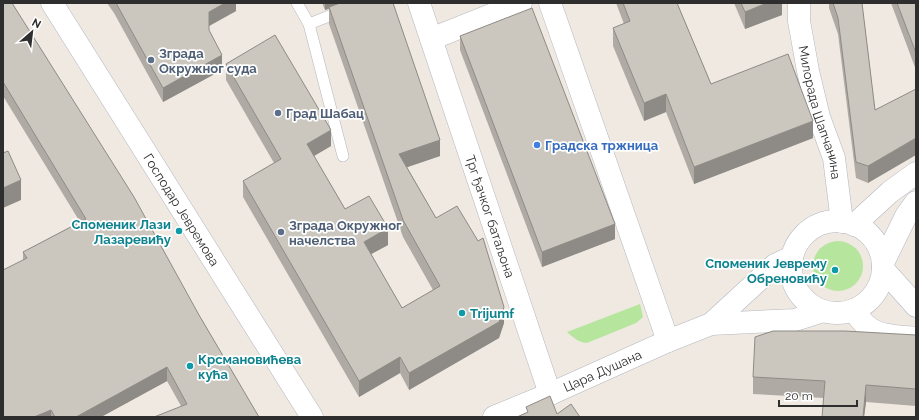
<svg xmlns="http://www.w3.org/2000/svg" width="919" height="420" viewBox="0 0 919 420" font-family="Raleway,sans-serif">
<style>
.green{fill:#b6e59e}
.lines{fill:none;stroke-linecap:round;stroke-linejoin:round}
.lane-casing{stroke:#b4b7c1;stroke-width:12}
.street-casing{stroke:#b4b7c1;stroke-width:23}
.secondary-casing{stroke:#b4b7c1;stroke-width:23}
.lane{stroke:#fff;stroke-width:11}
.street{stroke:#fff;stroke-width:22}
.secondary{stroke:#fff;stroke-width:22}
.wall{fill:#afaba4}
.shaded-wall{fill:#8e8b86}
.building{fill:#cbc7bf;stroke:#8e8b86}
.service-dot{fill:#5c6f8a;stroke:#fff;stroke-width:1.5}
.shop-dot{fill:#3f7fe0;stroke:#fff;stroke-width:1.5}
.culture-dot{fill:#0f9aa8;stroke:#fff;stroke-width:1.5}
.labels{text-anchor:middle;stroke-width:3.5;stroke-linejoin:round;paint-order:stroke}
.service-label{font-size:13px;font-weight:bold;fill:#4e5e75;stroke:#fff;text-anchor:start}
.street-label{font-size:13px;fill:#2e2e2e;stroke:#fff}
.shop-label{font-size:13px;font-weight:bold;fill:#366cbe;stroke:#fff;text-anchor:start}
.culture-label{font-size:13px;font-weight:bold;fill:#0d838f;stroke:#fff;text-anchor:end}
</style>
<rect width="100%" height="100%" fill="#efe9e1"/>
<g class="green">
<circle cx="838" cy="266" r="25"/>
<path d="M640,304l3,13 -7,6 -49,20c-9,-1 -13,-5 -20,-11z"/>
</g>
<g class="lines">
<g class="lane-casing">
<g id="lane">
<polyline points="297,3 309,24 362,3"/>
<polyline points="309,24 343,156"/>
</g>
</g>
<g class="street-casing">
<g id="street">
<path id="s1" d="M52,3l260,414"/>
<path id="s2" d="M419,3l131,391"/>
<polyline points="550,3 668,341"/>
<path id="s3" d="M799,3v18l9,50 11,46 15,41 8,64"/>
<polyline points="431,39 521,3"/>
<polyline points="854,225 890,192 916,173"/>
<polyline points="883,263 906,216 916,202"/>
</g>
</g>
<g class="secondary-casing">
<g id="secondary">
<circle cx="837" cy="267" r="46"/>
<polyline points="883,269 916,306"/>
<path d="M853,310c5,5 9,13 15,17 13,10 32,9 48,11"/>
<polyline points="711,324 775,265 792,257"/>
<path id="s4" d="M494,417l56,-23 118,-53 43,-17 84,-4 28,-9"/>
</g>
</g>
<use href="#lane" class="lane"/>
<use href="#street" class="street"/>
<use href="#secondary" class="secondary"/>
</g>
<g class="wall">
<polygon points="3,3 199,315 259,417 181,406 167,381 101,417 3,417 23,260 23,252 80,222 3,96"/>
<polygon points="107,3 236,3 236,11 209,26 209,31 222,70 163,102 114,13"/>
<polygon points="322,3 393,3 440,156 407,167 436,218 504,323 499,338 409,390 400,373 359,397 243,197 243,181 274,163 226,80 226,64 331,146 314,156 345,209 388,245 371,254 402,308 433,290 403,237 329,24 329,9 325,10"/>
<polygon points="616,3 677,3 711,84 813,138 694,184 666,112 644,121 613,46 613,28 624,24"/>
<polygon points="734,3 782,3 782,15 745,29"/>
<polygon points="829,3 862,3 875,110 868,183 856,178 838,34 829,8"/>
<polygon points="891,3 916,3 916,70"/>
<polygon points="460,36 615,239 542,267 460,50"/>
<polygon points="916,335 916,406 866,402 864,417 822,417 824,398 753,394 753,377"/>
</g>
<g class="shaded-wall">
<polygon points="225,3 236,3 236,11 209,26 209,44 209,12"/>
<polygon points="325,3 343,3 325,10"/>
<polygon points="767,3 782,3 782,15 745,29 745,12"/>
<polygon points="222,55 222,70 163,102 163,88"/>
<polygon points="666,94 666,112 644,121 644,103"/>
<polygon points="813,121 813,138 694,184 694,167"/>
<polygon points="331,130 331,146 307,160 307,144"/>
<polygon points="916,138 916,155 868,183 868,166"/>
<polygon points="440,140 440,156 399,170 399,154"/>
<polygon points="21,180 21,200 3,208 3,188"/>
<polygon points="615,224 615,239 542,267 542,252"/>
<polygon points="388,228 388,245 364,258 364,242"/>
<polygon points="504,307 504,323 499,338 409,390 409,373"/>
<polygon points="400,357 400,373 359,397 359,381"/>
<polygon points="167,367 167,381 101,417 76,417"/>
<polygon points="866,385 866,402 864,417 863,417"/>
<polygon points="51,410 51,417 34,417"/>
</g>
<g class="building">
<polygon points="3,3 12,3 134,197 199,315 259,417 154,417 187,404 167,367 76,417 55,417 51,410 34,417 3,417 3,270 27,258 23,252 86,219 3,82"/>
<polygon points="116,3 225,3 209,12 209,30 222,55 163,88"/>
<polygon points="340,3 393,3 440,140 399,154 436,218 457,206 478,241 483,238 504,307 499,322 409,373 400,357 359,381 243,181 281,159 226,64 275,35 331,130 307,144 345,209 369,196 388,228 364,242 402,308 440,286 403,220 329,7"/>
<polygon points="623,3 677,3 711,84 788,54 813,121 694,167 666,94 644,103 613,28 630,21"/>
<polygon points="741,3 767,3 745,12"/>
<polygon points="833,3 862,3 875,110 916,89 916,138 868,166 856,162 838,18"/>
<polygon points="897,3 916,3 916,53"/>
<polygon points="532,8 615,224 542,252 460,36"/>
<polygon points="8,151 21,180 3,188 3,153"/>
<polygon points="773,331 845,331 916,335 916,389 866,385 863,417 822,417 825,381 753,377 755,337"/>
<polygon points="550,396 557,414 571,404 580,417 517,417 528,412 526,407"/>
</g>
<g class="service-dot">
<circle cx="151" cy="60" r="4"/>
<circle cx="278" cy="113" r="4"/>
<circle cx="281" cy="232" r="4"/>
</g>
<circle class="shop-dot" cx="537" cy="145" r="4"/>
<g class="culture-dot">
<circle cx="179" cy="231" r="4"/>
<circle cx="835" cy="270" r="4"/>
<circle cx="462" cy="313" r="4"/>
<circle cx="190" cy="366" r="4"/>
</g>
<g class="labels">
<g class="service-label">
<text x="159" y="58">Зграда<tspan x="159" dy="15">Окружног суда</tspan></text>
<text x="286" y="118">Град Шабац</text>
<text x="289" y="230">Зграда Окружног<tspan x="289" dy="15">начелства</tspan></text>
</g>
<g class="street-label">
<text dy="5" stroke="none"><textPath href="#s3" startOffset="112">Милорада Шапчанина</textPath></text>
<text dy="5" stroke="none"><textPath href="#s1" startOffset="244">Господар Јевремова</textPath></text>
<text dy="5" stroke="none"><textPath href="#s2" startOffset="225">Трг ђачког батаљона</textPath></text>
<text dy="5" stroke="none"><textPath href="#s4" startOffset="118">Цара Душана</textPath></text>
</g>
<g class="shop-label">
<text x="545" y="150">Градска тржница</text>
</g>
<g class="culture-label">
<text x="171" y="229">Споменик Лази<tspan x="171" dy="15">Лазаревићу</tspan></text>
<text x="827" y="268">Споменик Јеврему<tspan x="827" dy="15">Обреновићу</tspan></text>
<text x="470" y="318" text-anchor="start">Trijumf</text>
<text x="198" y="364" text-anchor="start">Крсмановићева<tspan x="198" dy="15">кућа</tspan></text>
</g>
</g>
<rect width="919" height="420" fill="none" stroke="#2e2e2e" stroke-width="8"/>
<g transform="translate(32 32) rotate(28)" stroke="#ffffff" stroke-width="3" paint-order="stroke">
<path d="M0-3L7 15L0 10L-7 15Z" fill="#2e2e2e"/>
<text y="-6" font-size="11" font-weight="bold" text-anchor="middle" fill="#2e2e2e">N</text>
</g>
<path d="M779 400v6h78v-6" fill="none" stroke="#2e2e2e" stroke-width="2"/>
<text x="785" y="400" font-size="12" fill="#2e2e2e" stroke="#ffffff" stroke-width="3" paint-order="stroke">20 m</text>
</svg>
